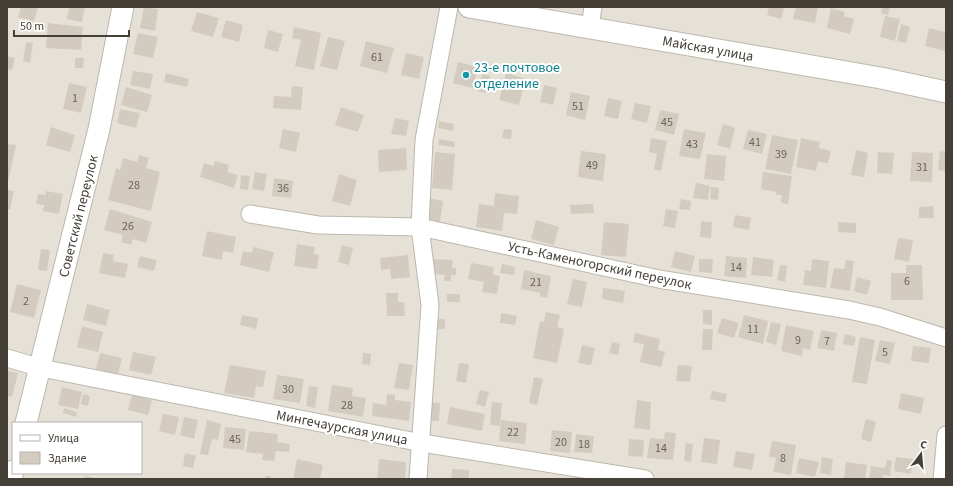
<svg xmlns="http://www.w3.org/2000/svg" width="953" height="486" viewBox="0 0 953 486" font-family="'Source Sans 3',sans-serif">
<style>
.residential{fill:#e6e1d7;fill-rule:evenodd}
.building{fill:#d3cbbf}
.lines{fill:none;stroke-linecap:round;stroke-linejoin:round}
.minor-casing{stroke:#bdb7ac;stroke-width:19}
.tertiary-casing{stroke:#bdb7ac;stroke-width:23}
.minor{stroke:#fff;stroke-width:17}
.tertiary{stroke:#fff;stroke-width:21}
.culture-dot{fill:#0f9aa8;stroke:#fff;stroke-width:1.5}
.labels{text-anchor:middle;stroke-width:4;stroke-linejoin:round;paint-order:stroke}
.number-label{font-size:12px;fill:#686359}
.street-label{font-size:14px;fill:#454037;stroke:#fff}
.culture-label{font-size:14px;fill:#0d838f;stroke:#fff;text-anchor:start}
</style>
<rect width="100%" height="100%" fill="#f3efe8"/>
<path class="residential" d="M7,7h939v472h-939zM13,423h128v50h-128z"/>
<g class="building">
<polygon points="21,7 38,7 34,21 18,17"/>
<polygon points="69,7 85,7 82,22 67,19"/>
<polygon points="144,7 158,9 155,31 140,28"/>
<polygon points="769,7 784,7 781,19 767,15"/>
<polygon points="796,7 818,7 815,23 793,19"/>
<polygon points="883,7 890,7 888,15 881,13"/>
<polygon points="831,8 845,12 844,16 854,19 850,34 827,28"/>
<polygon points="197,12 219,18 213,37 191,31"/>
<polygon points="885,16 900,19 895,41 880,37"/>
<polygon points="226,20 243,25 239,42 221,37"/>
<polygon points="48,23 83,27 81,50 46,48"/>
<polygon points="901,24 910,27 906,43 897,41"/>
<polygon points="294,27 321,33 314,70 295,66 301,40 292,38"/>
<polygon points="929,28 946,32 945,51 925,46"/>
<polygon points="268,30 283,34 278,52 264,48"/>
<polygon points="138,33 158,37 153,58 133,54"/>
<polygon points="328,37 345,41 337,70 320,66"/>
<polygon points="366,41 394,48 387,73 360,66"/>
<polygon points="26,42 33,43 30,63 23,61"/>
<polygon points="406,53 424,57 419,79 401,75"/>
<polygon points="7,56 15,58 12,70 7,69"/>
<polygon points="75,58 84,58 83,68 75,68"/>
<polygon points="458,62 478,67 473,88 453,83"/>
<polygon points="133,71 153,74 150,89 130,85"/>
<polygon points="166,73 189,79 187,87 164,82"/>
<polygon points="506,73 526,79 519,105 499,100"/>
<polygon points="482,74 490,76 486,93 477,91"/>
<polygon points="69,83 87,87 81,113 63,109"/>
<polygon points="544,85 557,88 553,105 540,102"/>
<polygon points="292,86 303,87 301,110 273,108 274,96 291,97"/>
<polygon points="126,87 152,95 147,112 121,105"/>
<polygon points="571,92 590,96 585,120 566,115"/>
<polygon points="608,98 622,101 618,119 604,116"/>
<polygon points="635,103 651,106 647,123 631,119"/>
<polygon points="341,107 364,115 358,132 335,125"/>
<polygon points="120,109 140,113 136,128 117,123"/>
<polygon points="660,110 679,114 674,135 655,130"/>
<polygon points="395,118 409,121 406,136 391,134"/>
<polygon points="439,121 454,124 453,131 438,128"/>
<polygon points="723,124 735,128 730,149 717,145"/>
<polygon points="51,127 75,135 70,152 46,145"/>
<polygon points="283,129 300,133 296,152 279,148"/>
<polygon points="504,129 512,130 511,139 502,138"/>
<polygon points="684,129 706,133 700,159 679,156"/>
<polygon points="748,130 767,134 762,154 743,149"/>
<polygon points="772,135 798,140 791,174 765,169"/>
<polygon points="651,138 667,141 661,171 654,169 657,154 649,152"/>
<polygon points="801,138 820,142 819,148 831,151 828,163 818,162 816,171 796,167"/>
<polygon points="439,139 455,142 454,147 438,145"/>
<polygon points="7,144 16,145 8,182 7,181"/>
<polygon points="406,148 407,170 379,172 378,150"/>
<polygon points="856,150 868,153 864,177 851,175"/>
<polygon points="581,151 606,154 603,181 578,177"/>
<polygon points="940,151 946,152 946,171 938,170"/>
<polygon points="435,152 455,154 452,190 432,188"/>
<polygon points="878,152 894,153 892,174 877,173"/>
<polygon points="912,152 933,153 932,182 910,181"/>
<polygon points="707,154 726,156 724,181 704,179"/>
<polygon points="139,155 149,158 146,168 160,172 151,211 108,200 116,168 120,170 123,158 137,162"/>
<polygon points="215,161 229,165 227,172 238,175 234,188 200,177 204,163 213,166"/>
<polygon points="255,172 267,174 264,191 252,189"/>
<polygon points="763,172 792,176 788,204 781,203 782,195 776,195 776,192 761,189"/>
<polygon points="339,174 357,180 350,206 332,201"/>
<polygon points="241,175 250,176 248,190 240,189"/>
<polygon points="274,178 293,181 291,198 272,196"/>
<polygon points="696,183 710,186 708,200 693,198"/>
<polygon points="711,187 719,188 718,200 710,199"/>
<polygon points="7,190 14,191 10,209 7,209"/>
<polygon points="46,191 63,194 59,214 43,211 44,205 36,204 38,194 46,195"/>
<polygon points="495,193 519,196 517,214 504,213 502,231 476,227 479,204 494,206"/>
<polygon points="429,198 443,201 440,222 425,219"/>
<polygon points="681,199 691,201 690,210 679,209"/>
<polygon points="593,204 594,213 571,214 570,205"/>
<polygon points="933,206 934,218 919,218 919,207"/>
<polygon points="110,209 152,222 146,243 133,239 131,245 121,242 123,235 104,230"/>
<polygon points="666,209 678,211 675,228 663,226"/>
<polygon points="735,215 751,218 749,230 733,227"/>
<polygon points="536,220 559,227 554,245 531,239"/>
<polygon points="701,221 712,222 711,238 700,237"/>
<polygon points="604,222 629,224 626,257 601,255"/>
<polygon points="838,222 856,223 856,233 838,232"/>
<polygon points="207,231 236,237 233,253 223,251 222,260 202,256"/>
<polygon points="898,238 913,240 909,262 894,259"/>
<polygon points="297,244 315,247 314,254 319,255 317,269 294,266"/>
<polygon points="342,245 353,248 349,265 338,262"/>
<polygon points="253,247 274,252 269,272 240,265 243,251 252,253"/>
<polygon points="41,249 50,250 47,271 38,270"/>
<polygon points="675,251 695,256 691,272 671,267"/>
<polygon points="103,253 114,255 113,261 128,264 125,278 99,273"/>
<polygon points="408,255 410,277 391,279 390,269 381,270 380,258"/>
<polygon points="140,256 157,260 154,271 137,267"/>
<polygon points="726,256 747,258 746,278 724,276"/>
<polygon points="753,257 774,260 772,277 751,275"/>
<polygon points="433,259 453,260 452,268 456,268 456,275 451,275 451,281 444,281 445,275 433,274"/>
<polygon points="699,259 713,259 712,273 699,272"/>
<polygon points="812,259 829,261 826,288 803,285 805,270 811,271"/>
<polygon points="846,260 854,261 850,291 830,288 834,268 844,269"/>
<polygon points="471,263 494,267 493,275 500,276 497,294 482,292 484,282 468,279"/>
<polygon points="502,264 515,267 514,275 500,273"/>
<polygon points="780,265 787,266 785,282 777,280"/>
<polygon points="906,265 922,265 923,300 891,300 891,273 906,273"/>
<polygon points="524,270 551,276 547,298 540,296 540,293 521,289"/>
<polygon points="857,277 871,281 867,295 854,291"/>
<polygon points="573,279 587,282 582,307 567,304"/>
<polygon points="17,284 41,290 34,318 10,312"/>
<polygon points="603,288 625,291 623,303 602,299"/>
<polygon points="386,293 398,293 398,302 404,302 405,316 387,316"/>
<rect x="447" y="294" width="13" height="8"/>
<polygon points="87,304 110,310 106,326 83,320"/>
<polygon points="703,310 712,310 712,325 703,324"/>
<polygon points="546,312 560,315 557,327 564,329 557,363 533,358 540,321 544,322"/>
<polygon points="501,313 517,316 515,325 500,323"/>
<polygon points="242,315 258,318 256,329 240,325"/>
<polygon points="744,315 768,321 763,344 738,337"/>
<polygon points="722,318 739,323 734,338 717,333"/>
<rect x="432" y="319" width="13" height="10"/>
<polygon points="771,322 781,324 776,345 766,342"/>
<polygon points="786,325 814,331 810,350 803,348 802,356 781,351"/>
<polygon points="82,326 103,332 98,352 77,347"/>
<polygon points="703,329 713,329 712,350 702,350"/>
<polygon points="821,330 837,333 834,351 817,348"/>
<polygon points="635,333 660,339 658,350 665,352 661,367 640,362 644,344 633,342"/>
<polygon points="845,334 856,337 854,346 843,344"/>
<polygon points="860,337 875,340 867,384 852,382"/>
<polygon points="880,340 895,343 890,364 875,361"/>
<polygon points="612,342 620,344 618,355 609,353"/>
<polygon points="582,345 595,348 591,365 578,363"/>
<polygon points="913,346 931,348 929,363 911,361"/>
<polygon points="133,352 156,357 151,375 129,370"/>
<polygon points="100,353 122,358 118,374 96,369"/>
<polygon points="363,353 371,354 370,365 362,364"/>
<polygon points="399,363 413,365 409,390 394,388"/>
<polygon points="459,363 469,364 466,383 456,381"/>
<polygon points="230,365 266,371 263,387 256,386 254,398 224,393"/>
<polygon points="678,365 692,366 690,382 676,381"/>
<polygon points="7,371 18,373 12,397 7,396"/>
<polygon points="277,375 304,379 300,403 273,399"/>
<polygon points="534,377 543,379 537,405 529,403"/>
<polygon points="332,385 353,388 352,396 366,398 363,417 328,411"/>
<polygon points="309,386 318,387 315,408 306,406"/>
<polygon points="62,387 82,392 78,409 58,405"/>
<polygon points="480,390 489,392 485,407 476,404"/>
<polygon points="712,391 727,394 725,402 710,399"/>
<polygon points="901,393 924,398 921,414 898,409"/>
<polygon points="83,394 90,396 88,406 81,404"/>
<polygon points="387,394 395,395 395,400 411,402 409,421 372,416 373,403 386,405"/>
<polygon points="132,395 152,400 148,415 128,410"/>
<polygon points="637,400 651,402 650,430 634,428"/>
<polygon points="430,402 440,403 439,421 429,421"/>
<polygon points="492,402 502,403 500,426 490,425"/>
<polygon points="450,407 485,414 482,431 447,424"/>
<polygon points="64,408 77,412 76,417 63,413"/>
<polygon points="163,414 179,417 175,435 159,431"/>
<polygon points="184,417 198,420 194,439 180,435"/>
<polygon points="866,419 876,422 871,442 861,439"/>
<polygon points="207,420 221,424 218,440 212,439 208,455 200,454"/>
<polygon points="501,420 527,423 525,444 499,441"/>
<polygon points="225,427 246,429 244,450 223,448"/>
<polygon points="552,430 572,432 570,453 550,451"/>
<polygon points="249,431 278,434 277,442 290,444 289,452 276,451 274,461 262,460 263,454 246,452"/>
<polygon points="665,432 676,433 673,460 647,458 650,438 664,439"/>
<polygon points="576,434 594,436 592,453 574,452"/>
<polygon points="704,438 720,440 717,464 701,462"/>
<polygon points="629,439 644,440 643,457 628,456"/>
<polygon points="772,441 796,445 791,475 773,472 776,458 769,457"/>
<polygon points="686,443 693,444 691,462 684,461"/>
<polygon points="736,451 755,454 752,470 733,467"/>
<polygon points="185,453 196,456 193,468 183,466"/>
<polygon points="822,457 833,459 831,475 820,473"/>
<polygon points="896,457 913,459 911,474 894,471"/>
<polygon points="799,458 819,462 815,477 796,473"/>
<polygon points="297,459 323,465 320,479 293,479"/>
<polygon points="379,459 406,462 405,479 377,479"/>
<polygon points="887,460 892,461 890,476 883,475 883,479 869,479 871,466 885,468"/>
<polygon points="846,462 867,465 865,479 844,478"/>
<polygon points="452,469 469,470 469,479 451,479"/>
<polygon points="85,476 96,478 95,479 84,479"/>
<rect x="265" y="476" width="6" height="3"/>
</g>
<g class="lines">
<g class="minor-casing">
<g id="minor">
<polyline points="590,27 593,7"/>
<polyline points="250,214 318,225 420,227 659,279 849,310 880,317 946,338"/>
<polyline points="7,358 41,368 422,443 645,479"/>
<polyline points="418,479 430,305 420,227 424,140 449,7"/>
<polyline points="942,479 946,435"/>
</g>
</g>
<g class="tertiary-casing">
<g id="tertiary">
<polyline points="469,7 881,78 946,92"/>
<polyline points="26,423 99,129 123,7"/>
<polyline points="11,479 13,471"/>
</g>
</g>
<use href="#minor" class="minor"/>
<use href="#tertiary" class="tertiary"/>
</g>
<circle class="culture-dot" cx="466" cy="75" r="4"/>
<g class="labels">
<g class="number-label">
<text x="377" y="61">61</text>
<text x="75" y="102">1</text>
<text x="578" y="110">51</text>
<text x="667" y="126">45</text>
<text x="755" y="146">41</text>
<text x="692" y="148">43</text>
<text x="781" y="158">39</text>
<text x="592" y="169">49</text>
<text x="922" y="171">31</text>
<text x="134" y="189">28</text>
<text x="283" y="192">36</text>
<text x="128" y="230">26</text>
<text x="736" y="271">14</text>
<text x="907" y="285">6</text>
<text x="536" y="286">21</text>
<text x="26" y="305">2</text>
<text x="753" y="333">11</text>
<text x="798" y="344">9</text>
<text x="827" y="345">7</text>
<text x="885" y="356">5</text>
<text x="288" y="393">30</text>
<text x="347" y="409">28</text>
<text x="513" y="436">22</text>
<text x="235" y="443">45</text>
<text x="561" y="446">20</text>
<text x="584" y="448">18</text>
<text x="661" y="452">14</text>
<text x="783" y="462">8</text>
</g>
<g class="street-label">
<text transform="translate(708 48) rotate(10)" y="5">Майская улица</text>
<text transform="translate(78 216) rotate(-76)" y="5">Советский переулок</text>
<text transform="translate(600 265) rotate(12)" y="5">Усть-Каменогорский переулок</text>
<text transform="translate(342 427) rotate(11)" y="5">Мингечаурская улица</text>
</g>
<g class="culture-label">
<text x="474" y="72">23-е почтовое<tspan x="474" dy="16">отделение</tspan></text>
</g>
</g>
<rect width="953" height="486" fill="none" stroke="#454037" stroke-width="16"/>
<rect x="12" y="422" width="130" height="52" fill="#ffffff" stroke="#b5b3af"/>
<rect x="20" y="435" width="20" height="6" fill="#ffffff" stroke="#b5b3af"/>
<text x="48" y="442" font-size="12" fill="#454037">Улица</text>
<rect x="20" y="452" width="20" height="12" fill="#d3cbbf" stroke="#b5b3af"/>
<text x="48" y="462" font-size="12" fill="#454037">Здание</text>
<g transform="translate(921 454) rotate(16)" stroke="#ffffff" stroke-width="3" paint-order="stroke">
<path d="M0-3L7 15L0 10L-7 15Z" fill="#454037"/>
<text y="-6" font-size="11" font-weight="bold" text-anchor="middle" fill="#454037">С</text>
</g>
<path d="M14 30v6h115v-6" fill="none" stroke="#454037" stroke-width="2"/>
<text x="20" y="30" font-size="12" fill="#454037" stroke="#ffffff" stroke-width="3" paint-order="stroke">50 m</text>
</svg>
